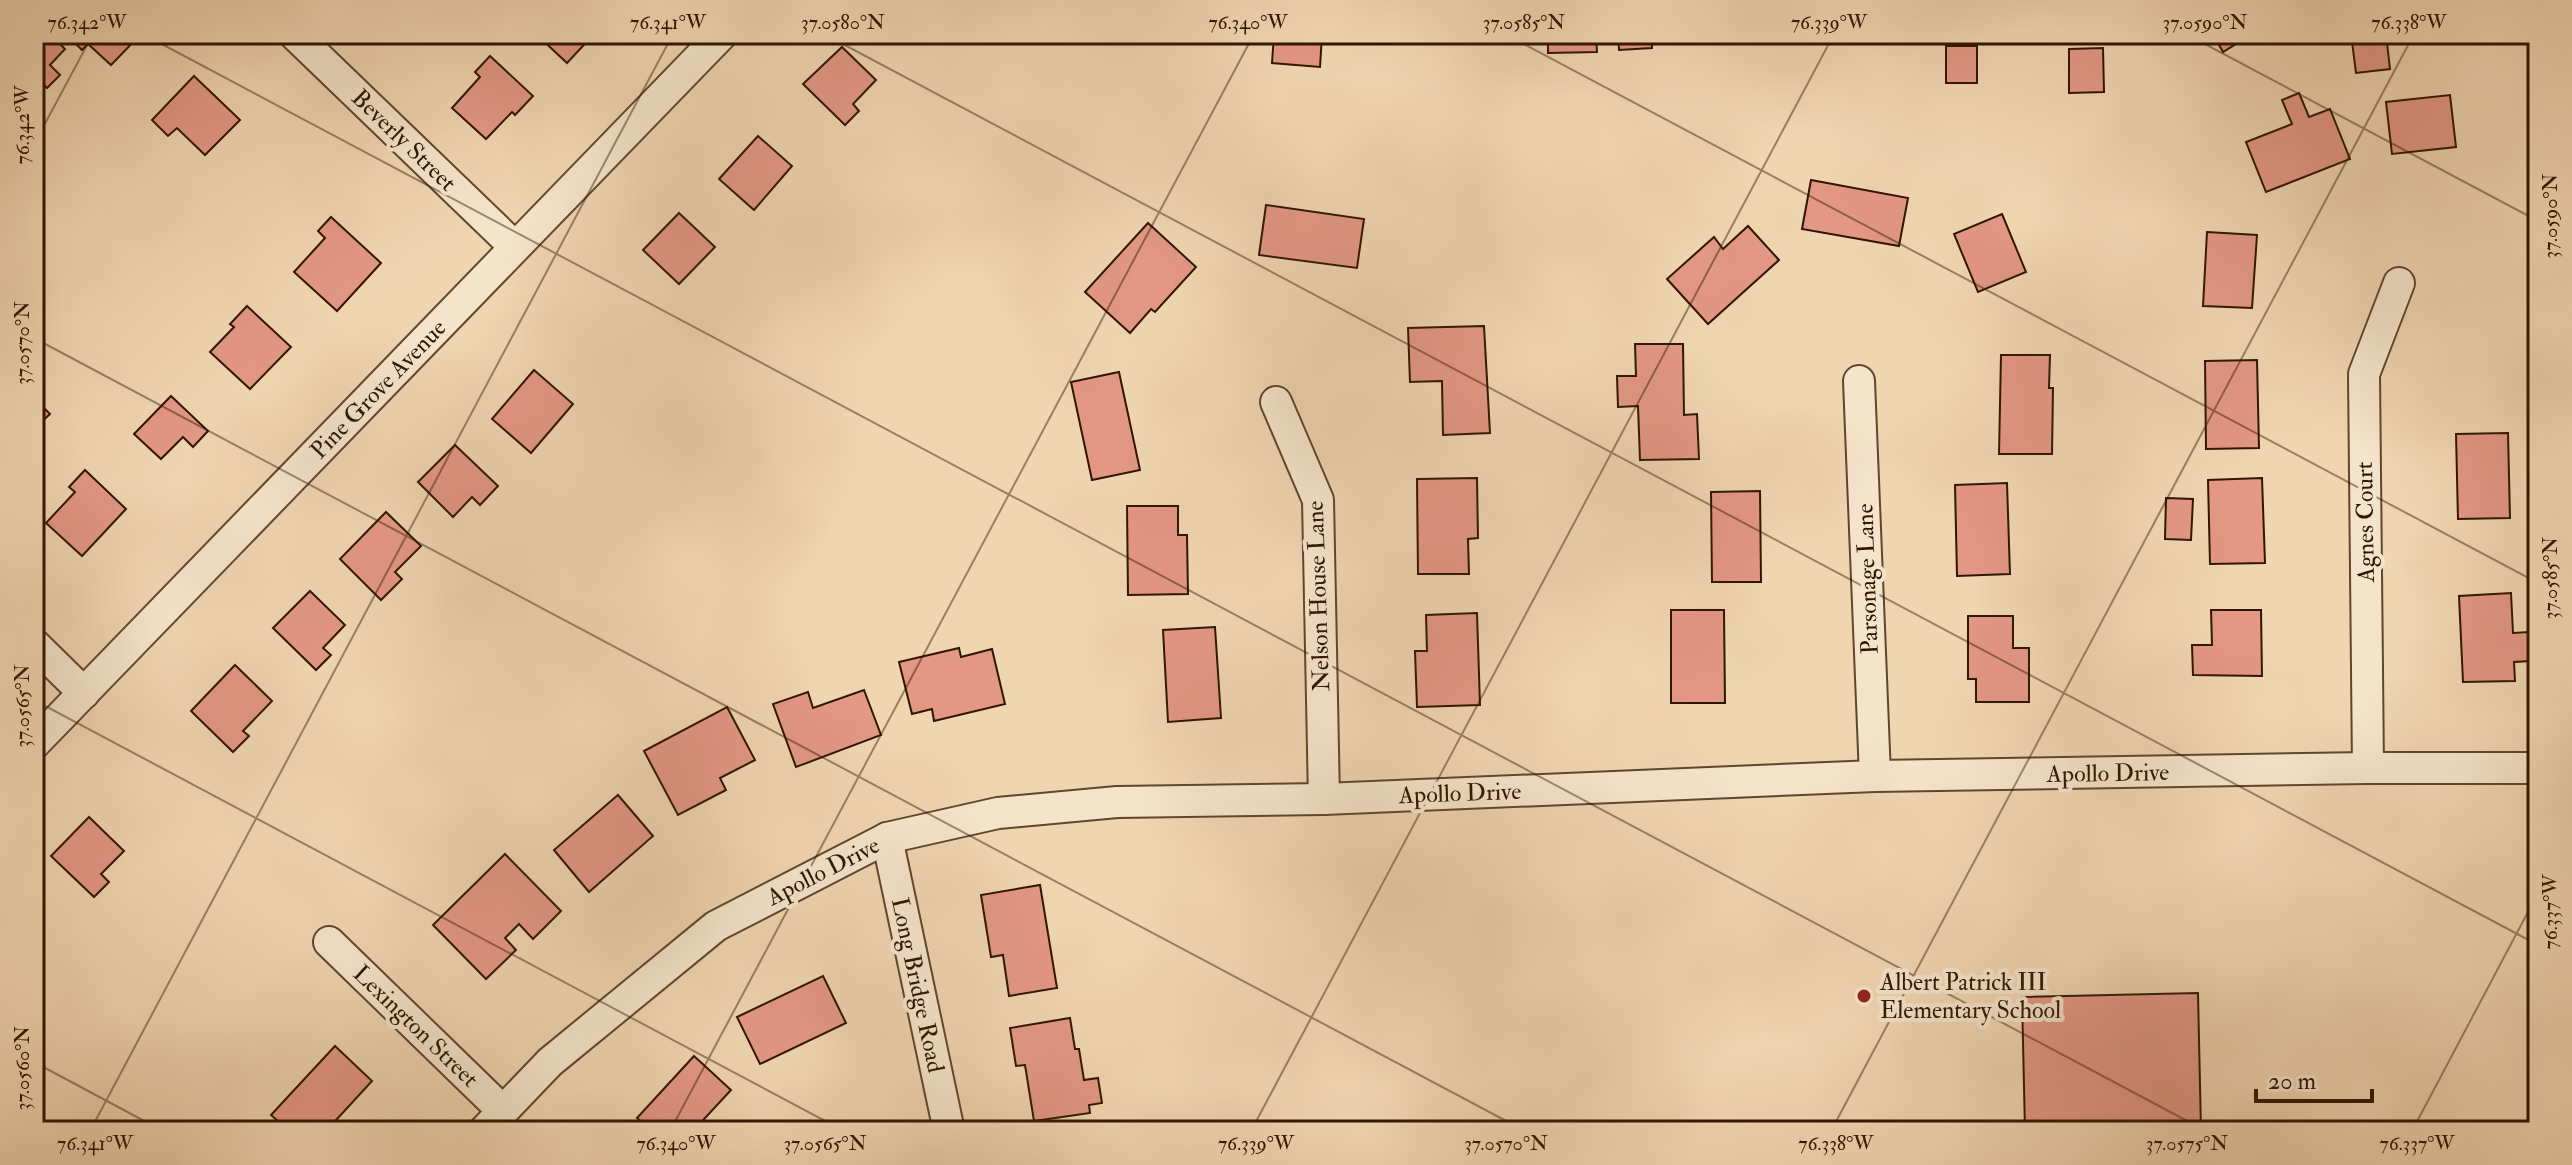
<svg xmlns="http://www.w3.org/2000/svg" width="2572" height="1165" viewBox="0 0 2572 1165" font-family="'IM FELL Double Pica',serif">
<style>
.building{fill:#e39785;stroke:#301600;stroke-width:2}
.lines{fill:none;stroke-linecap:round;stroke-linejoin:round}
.street-casing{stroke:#60462c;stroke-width:34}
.street{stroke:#f5e4cc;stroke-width:30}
.ticks{fill:none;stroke:#301600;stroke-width:2;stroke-opacity:0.45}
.poi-dot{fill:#8f2418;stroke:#f5e4cc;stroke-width:3}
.labels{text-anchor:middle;stroke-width:8;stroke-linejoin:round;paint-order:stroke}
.street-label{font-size:24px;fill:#301600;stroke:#f5e4cc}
.poi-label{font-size:24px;fill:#301600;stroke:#f5e4cc;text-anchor:start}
.neatline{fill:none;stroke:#301600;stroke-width:3}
.ticks-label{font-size:20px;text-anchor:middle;fill:#301600}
</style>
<rect width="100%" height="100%" fill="#f0d5b1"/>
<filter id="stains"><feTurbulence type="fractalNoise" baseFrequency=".0025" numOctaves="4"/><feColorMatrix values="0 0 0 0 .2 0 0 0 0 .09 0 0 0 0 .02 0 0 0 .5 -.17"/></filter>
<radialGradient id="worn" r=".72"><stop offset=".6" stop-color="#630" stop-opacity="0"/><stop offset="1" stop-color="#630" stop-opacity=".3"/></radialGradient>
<g class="building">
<polygon points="50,34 65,49 50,65 60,75 47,88 37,78 34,79 34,35"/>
<polygon points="66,34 141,34 111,65 88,44 82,50"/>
<polygon points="536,34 594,34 567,63"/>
<polygon points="1274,34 1362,34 1362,38 1322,35 1320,67 1272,63"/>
<polygon points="1392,34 1477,34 1477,35 1392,37"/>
<polygon points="1503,34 1596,34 1597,52 1548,53 1548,34"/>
<polygon points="1618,34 1652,34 1652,48 1619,50"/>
<polygon points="2213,34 2252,34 2223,52"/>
<polygon points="2351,34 2386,34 2390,69 2356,73"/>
<rect x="1946" y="46" width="31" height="37"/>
<polygon points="842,47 876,80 853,104 859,111 845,125 803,84"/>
<polygon points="2103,48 2104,92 2069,93 2069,49"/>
<polygon points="490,56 533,96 515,115 512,112 486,139 452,108 480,77 475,72"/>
<polygon points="194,76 240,120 205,155 177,128 168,136 152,120"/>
<polygon points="2299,93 2309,117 2330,109 2350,159 2266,192 2246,142 2292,124 2282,100"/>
<polygon points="2450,95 2456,147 2392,154 2386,102"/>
<polygon points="758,136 792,166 754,210 719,179"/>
<polygon points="1811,180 1908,198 1899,246 1802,229"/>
<polygon points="1266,205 1364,219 1357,268 1259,255"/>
<polygon points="679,213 715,247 679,284 643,250"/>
<polygon points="2002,214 2026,272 1978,292 1954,234"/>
<polygon points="331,217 381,263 337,311 294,272 325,238 318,231"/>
<polygon points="1148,223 1196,267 1155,312 1151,309 1130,333 1085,292"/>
<polygon points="1748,226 1779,260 1708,324 1667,279 1714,237 1723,249"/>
<polygon points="2207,232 2257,235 2252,308 2203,306"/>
<polygon points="247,306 291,347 250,389 210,352 234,327 230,324"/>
<polygon points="1484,326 1490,433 1443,435 1442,381 1410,382 1408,328"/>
<polygon points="1635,344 1683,344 1684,415 1697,414 1699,459 1640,460 1638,406 1618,407 1617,376 1636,376"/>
<polygon points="2001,355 2050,355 2049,388 2053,388 2052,454 1999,454"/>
<polygon points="2257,360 2259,448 2206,449 2205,361"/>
<polygon points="534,370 573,404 531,453 492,419"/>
<polygon points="1119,372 1140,470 1092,480 1071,382"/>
<polygon points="171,396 208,431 193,447 183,437 161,459 134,434"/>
<polygon points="34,398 50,414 34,429"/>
<polygon points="2508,433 2510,518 2458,519 2456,434"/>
<polygon points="455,445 498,486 480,505 472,497 453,517 418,482"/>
<polygon points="85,470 126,509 82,556 46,523 75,492 69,487"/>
<polygon points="1477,478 1478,538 1468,539 1469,574 1418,574 1417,479"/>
<polygon points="2262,478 2265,563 2210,564 2208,480"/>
<polygon points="2007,483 2010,574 1957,576 1955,485"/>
<polygon points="1760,491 1761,582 1712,582 1711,492"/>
<polygon points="2166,498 2193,499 2191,540 2165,539"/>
<polygon points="1127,506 1178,506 1178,535 1187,535 1188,594 1128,595"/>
<polygon points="386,512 421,546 395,572 402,579 381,600 340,559"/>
<polygon points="310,591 345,625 323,648 331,655 316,670 273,628"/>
<polygon points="2511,593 2513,633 2529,632 2530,661 2514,662 2515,681 2463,682 2459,596"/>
<polygon points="1671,610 1724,610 1725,703 1671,703"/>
<polygon points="2211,610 2261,610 2262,676 2193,675 2192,645 2212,645"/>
<polygon points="1477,613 1480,705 1417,707 1415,651 1427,651 1426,615"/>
<polygon points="1968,616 2013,616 2013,648 2029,648 2029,702 1976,702 1976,679 1968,679"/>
<polygon points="1215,627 1221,718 1168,722 1163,630"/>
<polygon points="959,648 961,657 992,649 1005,704 934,721 932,709 912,714 899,662"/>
<polygon points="235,665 272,701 243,731 249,736 233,752 191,711"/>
<polygon points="864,690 881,735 796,767 773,704 808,692 813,708"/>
<polygon points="727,707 755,760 720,778 726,790 678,815 644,751"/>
<polygon points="618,795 653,836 589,892 554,850"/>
<polygon points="89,817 124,851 101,874 109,882 94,897 51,856"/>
<polygon points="505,854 561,911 533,939 519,924 505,938 516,950 486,979 433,925"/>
<polygon points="1040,885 1057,988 1009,996 1003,955 991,957 981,895"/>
<polygon points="34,928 43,936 34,945"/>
<polygon points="823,976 846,1023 760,1064 737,1017"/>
<polygon points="2198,993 2201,1131 2025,1131 2022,997"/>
<polygon points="1070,1018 1075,1049 1079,1049 1084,1080 1098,1078 1102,1103 1089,1105 1090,1113 1034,1121 1025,1065 1016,1066 1010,1028"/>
<polygon points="335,1046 372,1081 326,1131 289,1131 271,1115"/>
<polygon points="694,1056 731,1090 693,1131 651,1131 637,1118"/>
</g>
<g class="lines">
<g class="street-casing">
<g id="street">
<polyline points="294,34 515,247"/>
<polyline points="1859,381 1875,776"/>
<polyline points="1276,402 1318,500 1324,799"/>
<polyline points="34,644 84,693"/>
<polyline points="34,744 722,34"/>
<polyline points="2368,768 2364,374 2399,283"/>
<polyline points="887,838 949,1131"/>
<polyline points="329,942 503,1111"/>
<polyline points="484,1131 550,1062 716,926 887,838 998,813 1117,802 1324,799 1875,776 2368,768 2538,768"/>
</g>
</g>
<use href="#street" class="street"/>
</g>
<path class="ticks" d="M143,34l2063,1097M824,34l1714,911M1505,34l1033,549M2186,34l352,187M34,144l59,-110M34,338l1491,793M34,700l810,431M34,1062l129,69M90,1131l583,-1097M670,1131l584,-1097M1251,1131l583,-1097M1831,1131l583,-1097M2412,1131l126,-238"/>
<circle class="poi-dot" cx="1864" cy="996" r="8"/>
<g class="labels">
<g class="street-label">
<text transform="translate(404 140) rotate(44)" y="8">Beverly Street</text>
<text transform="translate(378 389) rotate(-46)" y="8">Pine Grove Avenue</text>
<text transform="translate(2365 522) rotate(-91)" y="8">Agnes Court</text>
<text transform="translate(1867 579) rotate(-92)" y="8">Parsonage Lane</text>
<text transform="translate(1318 596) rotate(-92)" y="8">Nelson House Lane</text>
<text transform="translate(2108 773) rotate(-1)" y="8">Apollo Drive</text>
<text transform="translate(1460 793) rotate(-2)" y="8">Apollo Drive</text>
<text transform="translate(823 871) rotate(-27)" y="8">Apollo Drive</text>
<text transform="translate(918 985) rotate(78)" y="8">Long Bridge Road</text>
<text transform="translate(416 1026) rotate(44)" y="8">Lexington Street</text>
</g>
<g class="poi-label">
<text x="1880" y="990">Albert Patrick III<tspan x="1880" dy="28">Elementary School</tspan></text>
</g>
</g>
<rect width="2572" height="1165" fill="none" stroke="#f0d5b1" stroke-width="88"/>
<path d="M2256 1089v12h116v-12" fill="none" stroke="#301600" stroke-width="4"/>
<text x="2268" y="1089" font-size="24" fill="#301600" stroke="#f5e4cc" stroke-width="6" paint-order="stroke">20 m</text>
<rect x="44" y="44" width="2484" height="1077" class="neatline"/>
<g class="ticks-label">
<text x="87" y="29">76.342°W</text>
<text x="668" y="29">76.341°W</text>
<text x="843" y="29">37.0580°N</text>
<text x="1248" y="29">76.340°W</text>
<text x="1524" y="29">37.0585°N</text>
<text x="1829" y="29">76.339°W</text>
<text x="2205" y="29">37.0590°N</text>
<text x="2409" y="29">76.338°W</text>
<text transform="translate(22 125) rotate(-90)" y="7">76.342°W</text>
<text transform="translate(2550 216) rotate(-90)" y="7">37.0590°N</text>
<text transform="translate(22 343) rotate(-90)" y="7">37.0570°N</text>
<text transform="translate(2550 578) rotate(-90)" y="7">37.0585°N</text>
<text transform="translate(22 706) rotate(-90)" y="7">37.0565°N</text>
<text transform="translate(2550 912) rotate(-90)" y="7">76.337°W</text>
<text transform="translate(22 1068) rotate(-90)" y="7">37.0560°N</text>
<text x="95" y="1150">76.341°W</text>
<text x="676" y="1150">76.340°W</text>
<text x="825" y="1150">37.0565°N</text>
<text x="1256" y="1150">76.339°W</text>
<text x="1506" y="1150">37.0570°N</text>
<text x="1836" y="1150">76.338°W</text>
<text x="2187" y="1150">37.0575°N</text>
<text x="2417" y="1150">76.337°W</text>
</g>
<rect width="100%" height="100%" filter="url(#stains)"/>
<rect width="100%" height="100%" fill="url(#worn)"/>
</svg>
